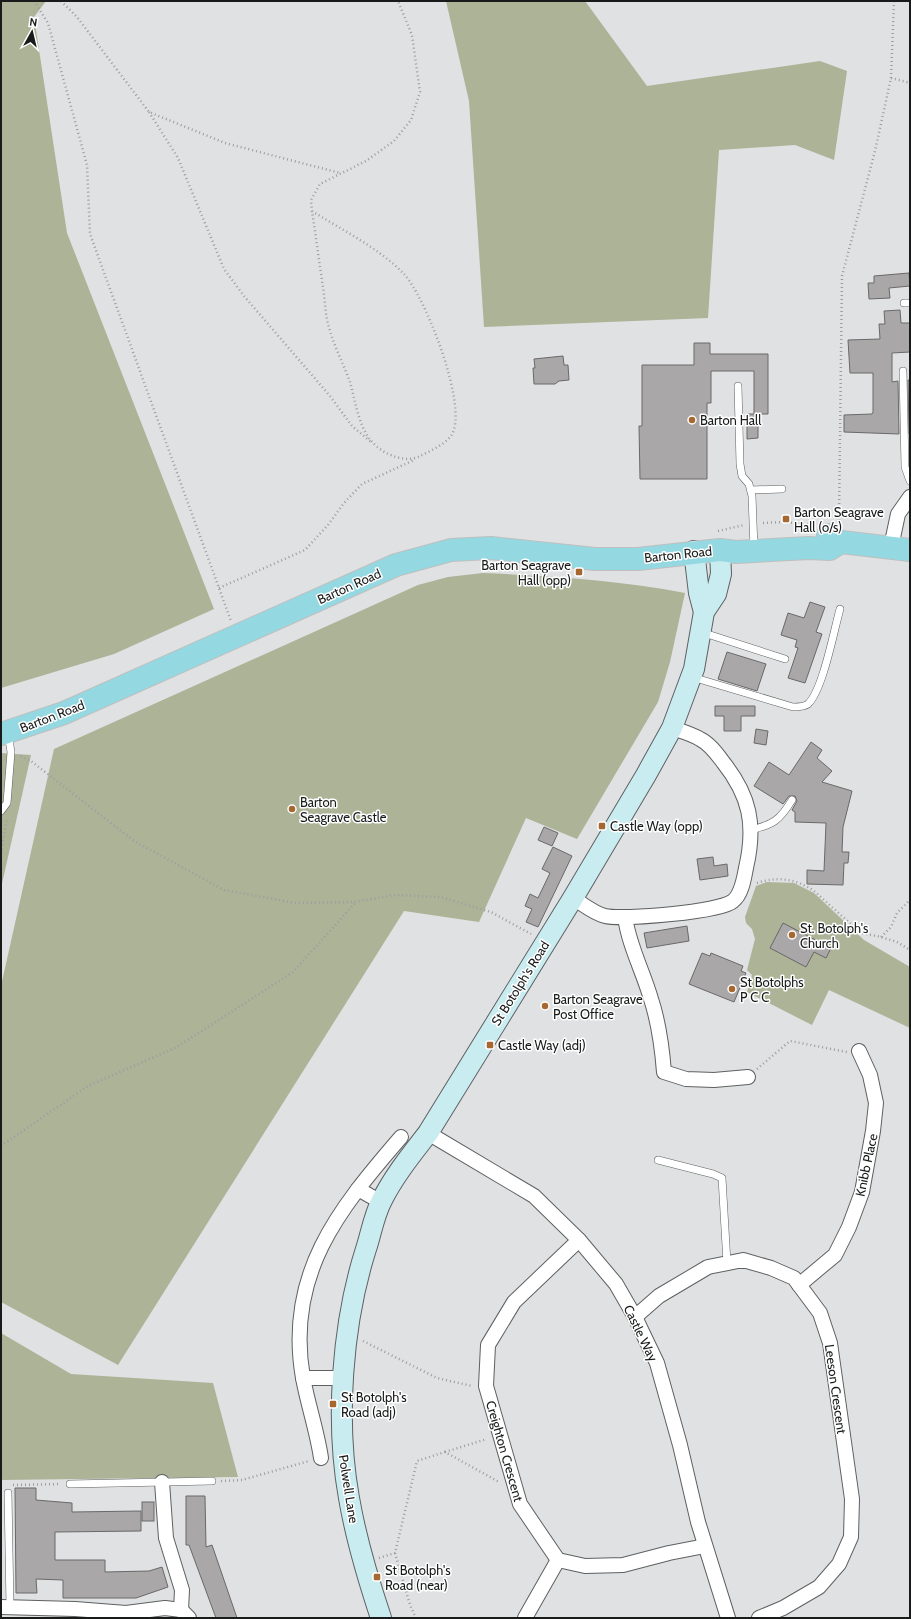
<svg xmlns="http://www.w3.org/2000/svg" width="911" height="1619" viewBox="0 0 911 1619" font-family="Cabin,sans-serif">
<style>
.green{fill:#acb397}
.building{fill:#a9a7a7;stroke:#6a6868}
.lines{fill:none;stroke-linecap:round;stroke-linejoin:round}
.lane-casing{stroke:#5e6061;stroke-width:8}
.street-casing{stroke:#5e6061;stroke-width:16}
.secondary-casing{stroke:#5e6061;stroke-width:22}
.primary-casing{stroke:#bfbfbf;stroke-width:24}
.path{stroke:#9c9d9e;stroke-width:2.5;stroke-dasharray:1 3;stroke-linecap:butt}
.lane{stroke:#fff;stroke-width:7}
.street{stroke:#fff;stroke-width:14}
.secondary{stroke:#c9ecf0;stroke-width:20}
.primary{stroke:#94d9e2;stroke-width:22}
.poi-dot{fill:#a76730;stroke:#fff;stroke-width:1.5}
.labels{text-anchor:middle;stroke-width:3;stroke-linejoin:round;paint-order:stroke}
.poi-label{font-size:13px;fill:#191a1a;stroke:#fff;text-anchor:start}
.street-label{font-size:13px;fill:#191a1a;stroke:#fff}
</style>
<rect width="100%" height="100%" fill="#dfe1e2"/>
<g class="green">
<polygon points="1,1 46,1 34,17 67,233 214,609 114,654 1,688"/>
<polygon points="446,1 585,1 647,86 820,61 847,71 834,160 795,145 719,150 708,318 484,327 469,101"/>
<path d="M483,573c67,3 136,7 202,20l-15,69 -12,40 -81,137 -51,-21 -47,104 -75,-11 -286,454 -117,-63v-316l53,-237 364,-164 30,-8z"/>
<polygon points="1,753 31,755 1,888"/>
<polygon points="767,882 794,883 814,893 864,940 910,967 910,1028 829,990 812,1025 747,992 752,975 747,970 755,939 752,929 746,923 745,917 756,886"/>
<polygon points="1,1333 71,1374 213,1383 238,1477 1,1480"/>
</g>
<g class="building">
<polygon points="909,273 910,286 889,288 890,298 869,299 868,283 874,283 874,276"/>
<polygon points="900,310 901,323 910,323 910,352 892,353 892,382 898,381 899,434 844,432 844,415 872,414 873,412 873,373 850,373 848,340 880,339 879,324 885,324 884,311"/>
<polygon points="694,343 710,343 710,354 768,354 768,414 758,414 758,438 747,439 747,414 754,414 754,371 711,371 711,403 707,403 707,479 640,479 639,426 642,426 642,365 694,365"/>
<polygon points="563,356 564,365 568,365 569,380 559,381 555,384 534,384 533,368 535,368 534,359"/>
<polygon points="908,380 910,380 910,434 909,434"/>
<polygon points="810,602 825,607 816,632 822,634 805,683 788,678 798,648 795,647 797,640 781,635 788,613 804,618"/>
<polygon points="727,652 766,664 757,691 718,679"/>
<polygon points="715,706 755,706 755,716 741,716 741,731 724,731 724,716 715,716"/>
<polygon points="756,729 768,731 766,745 754,743"/>
<polygon points="811,742 822,750 817,758 832,771 822,782 852,791 843,827 842,852 849,852 848,863 844,863 843,885 807,884 807,870 824,871 826,823 795,822 795,812 792,810 797,801 795,796 789,796 783,804 754,786 769,762 789,775"/>
<polygon points="544,827 558,833 552,846 538,840"/>
<polygon points="553,847 572,856 538,927 526,922 532,909 525,906 530,894 538,898 550,873 542,869"/>
<polygon points="713,857 714,866 727,864 728,876 700,880 697,859"/>
<polygon points="783,923 831,948 826,958 814,952 806,967 770,948"/>
<polygon points="687,926 689,941 647,948 644,933"/>
<polygon points="702,953 710,956 711,953 743,966 741,971 746,973 734,1002 689,984"/>
<polygon points="15,1488 36,1488 36,1500 72,1503 72,1512 141,1511 141,1531 55,1532 55,1560 105,1560 105,1572 149,1571 162,1567 168,1587 136,1598 63,1598 63,1580 36,1579 37,1593 16,1593"/>
<polygon points="186,1496 205,1496 206,1547 212,1545 237,1618 216,1618 189,1545 186,1545"/>
<rect x="142" y="1502" width="12" height="19"/>
</g>
<g class="lines">
<g class="lane-casing">
<g id="lane">
<polyline points="904,303 910,303"/>
<polyline points="903,371 905,467 910,481"/>
<polyline points="738,386 740,464 742,476 749,484 752,496 754,548"/>
<polyline points="751,490 782,489"/>
<polyline points="701,632 785,659"/>
<path d="M692,677l101,30c5,0 11,0 15,-3 15,-14 26,-74 32,-95"/>
<polyline points="1,811 7,803 11,752 8,733"/>
<path d="M750,830c23,-5 30,-10 42,-30"/>
<polyline points="658,1160 713,1174 722,1178 727,1263"/>
<polyline points="70,1484 212,1481"/>
<polyline points="8,1493 10,1607"/>
</g>
</g>
<g class="street-casing">
<g id="street">
<polyline points="891,547 898,514 910,497"/>
<path d="M573,898c10,6 20,15 32,18 17,4 116,-4 128,-15 9,-7 11,-23 13,-33 10,-43 4,-72 -23,-106 -6,-8 -13,-18 -23,-23 -8,-5 -19,-8 -28,-11"/>
<path d="M625,917c4,29 18,54 26,82 8,24 11,48 13,73l22,7 28,1 34,-3"/>
<polyline points="428,1133 534,1196 579,1240 616,1284 635,1317 657,1363 680,1445 698,1522 728,1618"/>
<polyline points="358,1189 381,1202"/>
<polyline points="579,1240 514,1302 488,1345 486,1386 520,1504 558,1560 585,1566 623,1565 669,1553 705,1546"/>
<polyline points="799,1285 835,1255 849,1227 862,1192 873,1131 876,1103 870,1075 859,1051"/>
<polyline points="635,1317 659,1296 708,1267 743,1260 771,1268 794,1278 820,1313 830,1343 852,1499 851,1537 839,1564 819,1587 783,1608 759,1618"/>
<polyline points="303,1378 343,1378"/>
<path d="M321,1458c-4,-27 -13,-53 -18,-80 -18,-103 35,-168 98,-241"/>
<polyline points="162,1482 166,1538 182,1590 181,1610"/>
<polyline points="1,1607 75,1609 126,1613 165,1608 181,1610 189,1618"/>
<polyline points="525,1618 558,1560"/>
</g>
</g>
<g class="secondary-casing">
<g id="secondary">
<polyline points="694,551 699,593 704,612"/>
<path d="M381,1618c-13,-39 -25,-79 -32,-120 -14,-77 -7,-174 17,-249 5,-15 8,-34 16,-49 12,-24 29,-45 46,-67l145,-235 73,-123 26,-47 22,-59 10,-57 12,-18 5,-20 -1,-24"/>
</g>
</g>
<g class="primary-casing">
<g id="primary">
<polyline points="828,535 841,542 910,550"/>
<polyline points="1,734 64,713 396,565 451,550 491,548 595,559 638,559 720,550 736,552 809,548 830,549 841,542"/>
</g>
</g>
<g class="path">
<polyline points="34,1 48,23 87,165 90,234 231,621"/>
<polyline points="61,1 77,17 149,112 225,143 340,173"/>
<polyline points="891,78 910,83"/>
<polyline points="149,112 178,158 224,269 244,296 330,396 352,426 371,442"/>
<path d="M312,211c30,19 67,37 92,63 21,22 66,135 47,162 -7,9 -21,15 -31,20 -14,8 -37,-2 -47,-13 -14,-14 -18,-43 -23,-61 -7,-19 -17,-38 -22,-58 -3,-12 -3,-25 -5,-37 -4,-25 -7,-51 -11,-76l-1,-11 9,-16 46,-23 28,-20 17,-21 9,-28 -8,-57 -14,-34"/>
<polyline points="839,520 842,276 875,151 891,78 894,1"/>
<polyline points="763,523 783,522 814,525"/>
<polyline points="718,531 744,525"/>
<polyline points="219,588 305,550 328,525 344,503 362,484 414,460"/>
<polyline points="21,756 31,761 134,841 224,890 295,903 355,902 394,895 440,897 491,912 531,934"/>
<polyline points="1,853 7,818"/>
<path d="M757,883c21,-7 39,-4 57,8l47,42 20,4 16,5 13,8"/>
<polyline points="881,937 891,927 897,913 910,900"/>
<polyline points="757,1069 790,1041 847,1052"/>
<polyline points="1,1146 88,1086 177,1047 293,972 355,903"/>
<polyline points="363,1341 437,1378 472,1386"/>
<polyline points="445,1452 487,1439"/>
<polyline points="221,1481 242,1480 309,1461"/>
<polyline points="13,1485 60,1484"/>
<polyline points="395,1553 410,1605 416,1618"/>
<polyline points="379,1558 395,1553 417,1461 445,1452 499,1482"/>
</g>
<use href="#lane" class="lane"/>
<use href="#street" class="street"/>
<use href="#secondary" class="secondary"/>
<use href="#primary" class="primary"/>
</g>
<g class="poi-dot">
<circle cx="692" cy="420" r="4"/>
<rect x="782" y="515" width="8" height="8" rx="2"/>
<rect x="575" y="568" width="8" height="8" rx="2"/>
<circle cx="292" cy="809" r="4"/>
<rect x="598" y="822" width="8" height="8" rx="2"/>
<circle cx="792" cy="935" r="4"/>
<circle cx="732" cy="989" r="4"/>
<circle cx="545" cy="1006" r="4"/>
<rect x="486" y="1041" width="8" height="8" rx="2"/>
<rect x="329" y="1400" width="8" height="8" rx="2"/>
<rect x="373" y="1573" width="8" height="8" rx="2"/>
</g>
<g class="labels">
<g class="poi-label">
<text x="700" y="425">Barton Hall</text>
<text x="794" y="517">Barton Seagrave<tspan x="794" dy="15">Hall (o/s)</tspan></text>
<text x="571" y="570" text-anchor="end">Barton Seagrave<tspan x="571" dy="15">Hall (opp)</tspan></text>
<text x="300" y="807">Barton<tspan x="300" dy="15">Seagrave Castle</tspan></text>
<text x="610" y="831">Castle Way (opp)</text>
<text x="800" y="933">St. Botolph's<tspan x="800" dy="15">Church</tspan></text>
<text x="740" y="987">St Botolphs<tspan x="740" dy="15">P C C</tspan></text>
<text x="553" y="1004">Barton Seagrave<tspan x="553" dy="15">Post Office</tspan></text>
<text x="498" y="1050">Castle Way (adj)</text>
<text x="341" y="1402">St Botolph's<tspan x="341" dy="15">Road (adj)</tspan></text>
<text x="385" y="1575">St Botolph's<tspan x="385" dy="15">Road (near)</tspan></text>
</g>
<g class="street-label">
<text transform="translate(678 554) rotate(-6)" y="5">Barton Road</text>
<text transform="translate(349 586) rotate(-24)" y="5">Barton Road</text>
<text transform="translate(52 716) rotate(-21)" y="5">Barton Road</text>
<text transform="translate(520 983) rotate(-58)" y="5">St Botolph's Road</text>
<text transform="translate(866 1165) rotate(-78)" y="5">Knibb Place</text>
<text transform="translate(641 1333) rotate(64)" y="5">Castle Way</text>
<text transform="translate(836 1389) rotate(82)" y="5">Leeson Crescent</text>
<text transform="translate(505 1451) rotate(74)" y="5">Creighton Crescent</text>
<text transform="translate(349 1489) rotate(81)" y="5">Polwell Lane</text>
</g>
</g>
<rect width="911" height="1619" fill="none" stroke="#191a1a" stroke-width="4"/>
<g transform="translate(32 32) rotate(8)" stroke="#ffffff" stroke-width="3" paint-order="stroke">
<path d="M0-3L7 15L0 10L-7 15Z" fill="#191a1a"/>
<text y="-6" font-size="11" font-weight="bold" text-anchor="middle" fill="#191a1a">N</text>
</g>
</svg>
